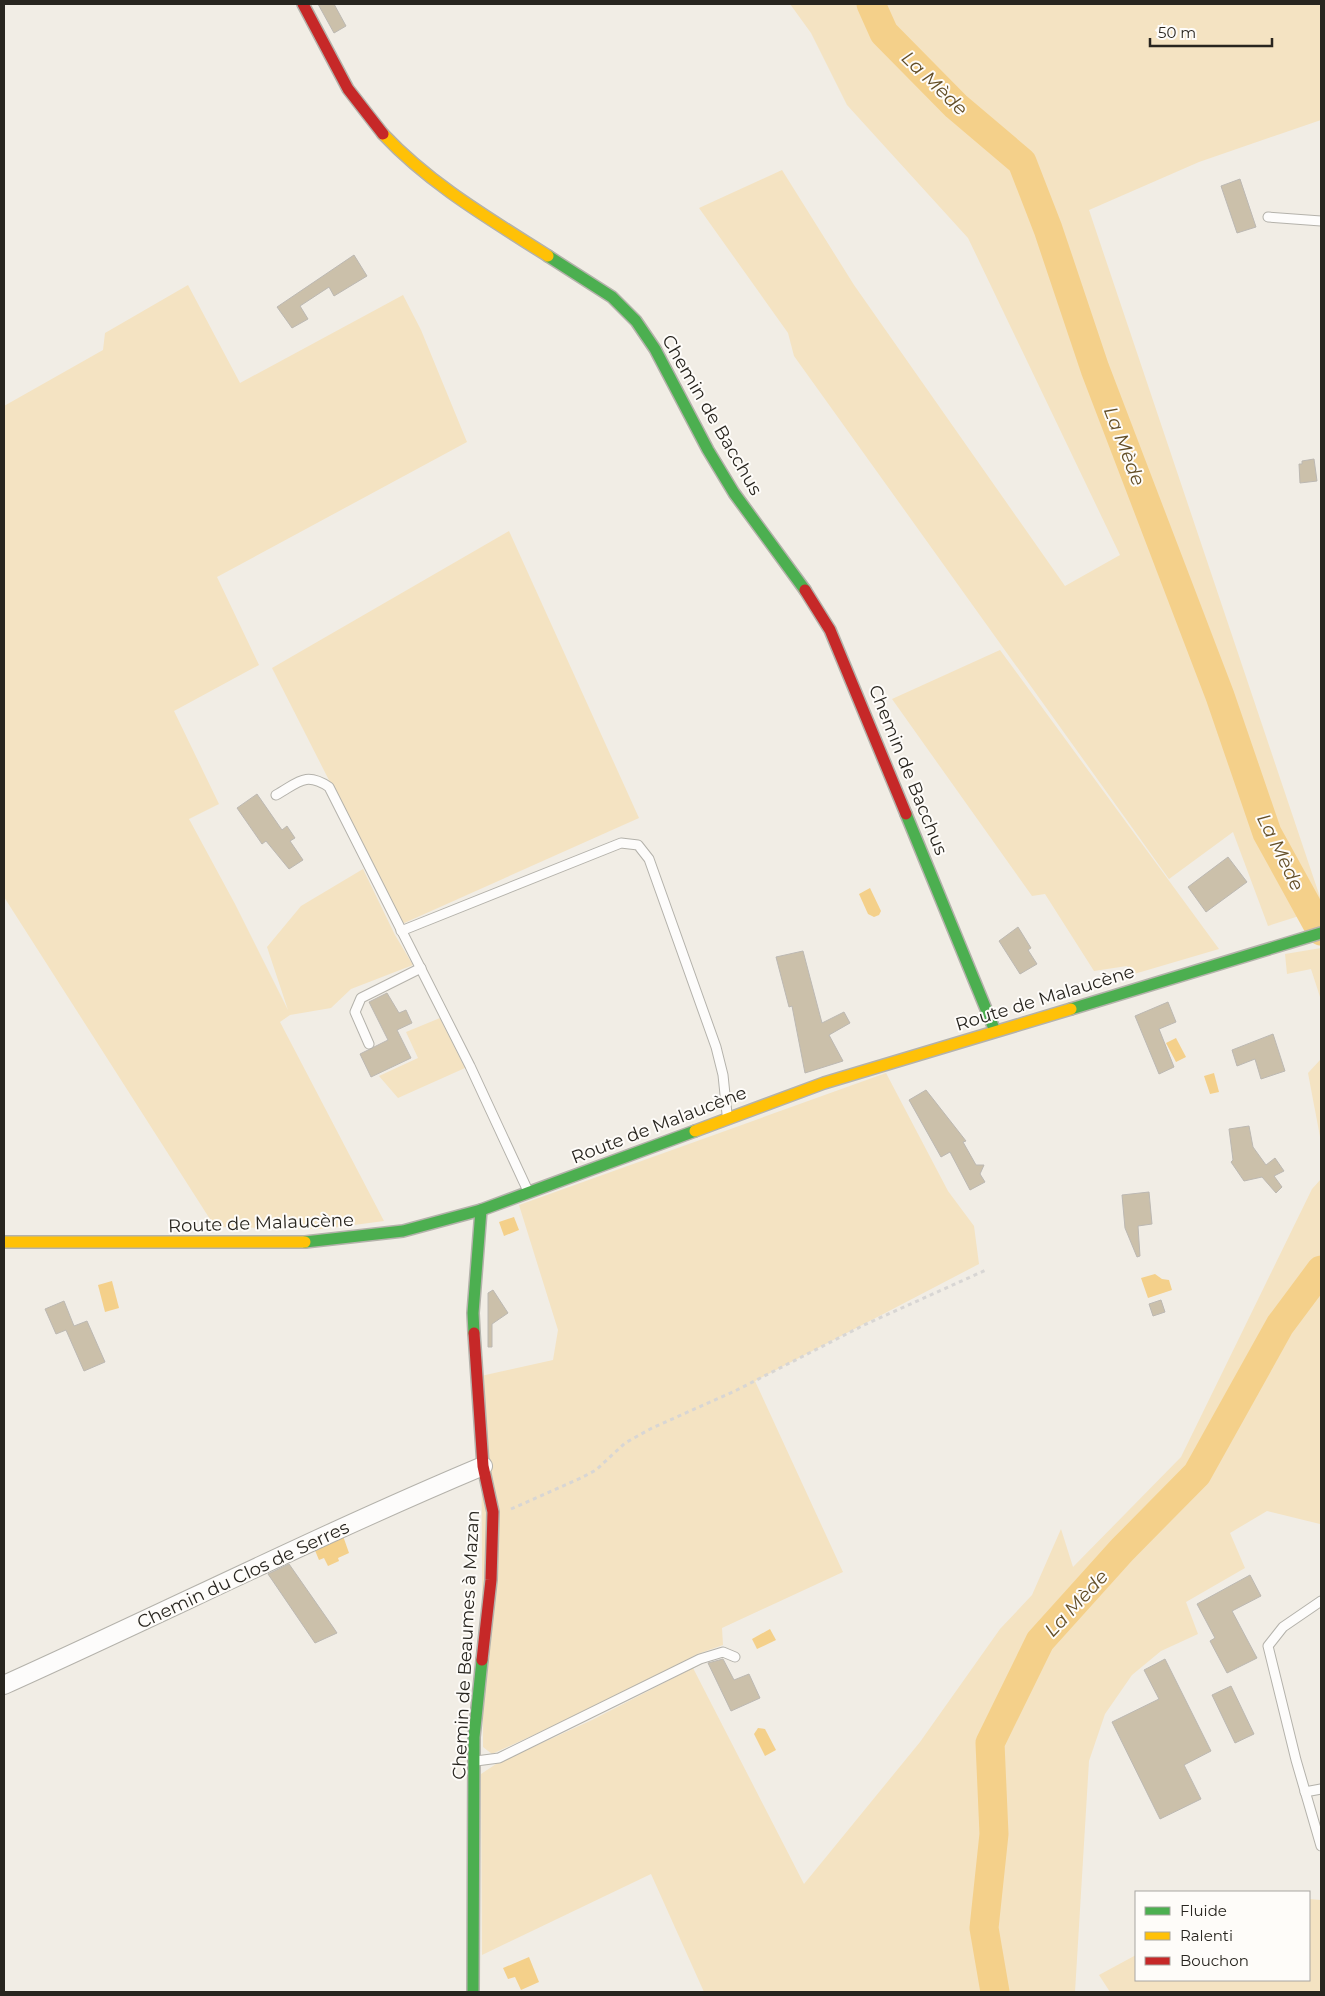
<svg xmlns="http://www.w3.org/2000/svg" width="1325" height="1996" viewBox="0 0 1325 1996" font-family="Montserrat,sans-serif">
<style>
.green{fill:#f4e3c2}
.water{fill:#f4d08a}
.lines{fill:none;stroke-linecap:round;stroke-linejoin:round}
.river{stroke:#f4d08a;stroke-width:29}
.building{fill:#cbc0aa;stroke:#bcb8b2}
.lane-casing{stroke:#b4b2ab;stroke-width:11}
.street-casing{stroke:#b4b2ab;stroke-width:20}
.fast-casing{stroke:#b4b2ab;stroke-width:14}
.slow-casing{stroke:#b4b2ab;stroke-width:14}
.jam-casing{stroke:#b4b2ab;stroke-width:14}
.path{stroke:#d8d6d4;stroke-width:3;stroke-dasharray:4 4;stroke-linecap:butt}
.lane{stroke:#fdfcfb;stroke-width:9}
.street{stroke:#fdfcfb;stroke-width:18}
.fast{stroke:#4caf50;stroke-width:11}
.slow{stroke:#ffc107;stroke-width:11}
.jam{stroke:#c62828;stroke-width:11}
.labels{text-anchor:middle;stroke-width:4;stroke-linejoin:round;paint-order:stroke}
.street-label{font-size:18px;fill:#28251f;stroke:#fefcf9}
.water-label{font-size:19px;font-style:italic;fill:#634e27;stroke:#fefcf9}
</style>
<rect width="100%" height="100%" fill="#f1ede5"/>
<g class="green">
<polygon points="790,4 1321,4 1321,120 1199,162 1089,210 1321,900 1321,909 1268,926 1233,832 1169,879 794,356 788,333 699,208 782,170 854,285 1065,586 1120,555 968,238 847,105 811,33"/>
<polygon points="188,285 240,383 403,295 421,330 467,442 217,577 259,665 174,711 219,804 189,819 235,904 288,1010 267,947 301,906 363,869 395,935 413,965 351,989 331,1008 290,1015 280,1022 384,1221 324,1229 215,1227 4,897 4,406 103,350 105,333"/>
<polygon points="509,531 639,818 402,924 272,668"/>
<polygon points="1000,650 1219,949 1134,974 1127,966 1094,971 1045,894 1032,896 892,699"/>
<polygon points="1321,948 1321,1000 1311,969 1287,974 1285,954"/>
<polygon points="440,1018 465,1068 398,1098 379,1076 418,1058 406,1032"/>
<polygon points="1321,1059 1321,1142 1308,1073"/>
<polygon points="886,1073 948,1191 974,1226 979,1264 755,1381 843,1572 722,1628 723,1645 698,1654 597,1706 492,1754 483,1747 481,1376 553,1360 558,1330 519,1205"/>
<polygon points="1321,1179 1320,1524 1267,1511 1230,1533 1245,1568 1186,1602 1198,1634 1161,1651 1132,1675 1105,1714 1089,1761 1075,1992 704,1992 651,1874 482,1955 481,1774 496,1764 592,1720 693,1668 804,1884 920,1742 1000,1629 1032,1595 1061,1529 1073,1567 1181,1457 1312,1189"/>
<polygon points="1309,1899 1321,1900 1321,1992 1110,1992 1099,1975 1136,1955 1136,1980 1309,1980"/>
</g>
<g class="water">
<polygon points="870,888 881,911 879,915 874,917 868,914 859,894"/>
<polygon points="1176,1038 1186,1057 1176,1062 1166,1043"/>
<polygon points="1214,1073 1219,1092 1210,1094 1204,1076"/>
<polygon points="514,1217 519,1230 504,1236 499,1222"/>
<polygon points="1155,1274 1162,1279 1169,1280 1172,1290 1148,1298 1141,1278"/>
<polygon points="112,1281 119,1308 105,1312 98,1285"/>
<polygon points="342,1533 349,1553 338,1558 339,1561 328,1566 324,1558 319,1560 314,1548"/>
<polygon points="770,1629 776,1640 757,1649 752,1639"/>
<polygon points="758,1728 765,1729 776,1750 765,1756 754,1734"/>
<polygon points="529,1957 539,1982 521,1990 515,1977 508,1979 503,1968"/>
</g>
<g class="lines">
<g class="river">
<polyline points="871,4 884,33 956,106 1022,162 1048,229 1095,369 1220,696 1267,833 1321,931"/>
<polyline points="995,1992 984,1928 994,1834 990,1743 1040,1641 1122,1550 1197,1474 1280,1325 1321,1270"/>
</g>
</g>
<g class="building">
<polygon points="318,4 334,4 346,26 334,33"/>
<polygon points="1240,179 1256,227 1237,233 1221,186"/>
<polygon points="354,255 367,276 334,296 329,287 300,306 308,319 292,328 277,307"/>
<polygon points="1314,459 1317,481 1300,483 1299,464 1302,464 1302,461"/>
<polygon points="257,794 282,830 287,826 295,838 290,841 303,860 289,869 266,841 262,844 237,808"/>
<polygon points="1228,857 1247,882 1206,912 1188,887"/>
<polygon points="1018,927 1031,948 1028,950 1037,964 1020,974 999,941"/>
<polygon points="803,951 822,1023 844,1012 850,1023 829,1035 843,1061 805,1073 792,1006 789,1007 776,957"/>
<polygon points="387,993 399,1013 406,1010 412,1023 397,1030 411,1058 371,1077 360,1054 388,1040 369,1002"/>
<polygon points="1168,1002 1176,1022 1159,1029 1174,1067 1159,1074 1135,1016"/>
<polygon points="1273,1034 1285,1071 1261,1079 1255,1059 1237,1066 1232,1050"/>
<polygon points="926,1090 966,1141 963,1142 976,1165 984,1165 980,1174 985,1182 970,1190 950,1152 941,1157 909,1100"/>
<polygon points="1249,1126 1253,1147 1266,1165 1275,1158 1284,1171 1274,1176 1282,1187 1276,1193 1262,1177 1244,1181 1231,1162 1233,1160 1229,1129"/>
<polygon points="1149,1192 1152,1224 1138,1226 1140,1256 1137,1257 1125,1228 1122,1195"/>
<polygon points="493,1290 508,1313 492,1324 492,1347 488,1347 488,1293"/>
<polygon points="1161,1300 1165,1312 1153,1316 1149,1304"/>
<polygon points="64,1301 74,1326 87,1321 105,1362 84,1371 66,1330 56,1334 45,1309"/>
<polygon points="289,1564 333,1627 337,1633 315,1643 268,1574"/>
<polygon points="1250,1575 1261,1596 1232,1611 1257,1658 1227,1673 1210,1641 1215,1638 1197,1604"/>
<polygon points="723,1659 734,1680 749,1674 760,1698 731,1711 708,1663"/>
<polygon points="1165,1659 1211,1751 1184,1765 1201,1799 1160,1819 1112,1722 1159,1699 1144,1670"/>
<polygon points="1231,1686 1254,1734 1235,1743 1212,1695"/>
</g>
<g class="lines">
<g class="lane-casing">
<g id="lane">
<polyline points="1268,217 1321,221"/>
<path d="M276,795c22,-12 29,-24 53,-8l141,279 58,125"/>
<polyline points="401,931 621,843 638,845 649,859 716,1047 723,1075 727,1114"/>
<polyline points="369,1044 355,1012 361,998 421,968"/>
<polyline points="1321,1601 1283,1627 1268,1646 1296,1760 1321,1846"/>
<polyline points="476,1761 499,1758 700,1659 723,1652 735,1657"/>
<polyline points="1305,1792 1321,1789"/>
</g>
</g>
<g class="street-casing">
<path id="street" d="M4,1685c160,-72 317,-151 479,-219"/>
</g>
<g class="fast-casing">
<g id="fast">
<polyline points="548,256 612,297 636,321 655,349 708,450 734,493 805,590"/>
<polyline points="906,814 995,1031"/>
<polyline points="1071,1009 1321,933"/>
<polyline points="305,1242 403,1231 481,1210 695,1131"/>
<polyline points="474,1333 473,1313 481,1210"/>
<polyline points="473,1992 474,1737 482,1660"/>
</g>
</g>
<g class="slow-casing">
<g id="slow">
<path d="M383,134c48,51 107,85 165,122"/>
<polyline points="695,1131 824,1083 1071,1009"/>
<polyline points="4,1242 305,1242"/>
</g>
</g>
<g class="jam-casing">
<g id="jam">
<polyline points="303,4 348,89 383,134"/>
<polyline points="805,590 830,630 906,814"/>
<polyline points="474,1333 483,1466 493,1512 491,1580 482,1660"/>
</g>
</g>
<polyline class="path" points="511,1509 581,1478 596,1470 625,1443 652,1428 735,1391 864,1325 986,1270"/>
<use href="#lane" class="lane"/>
<use href="#street" class="street"/>
<use href="#fast" class="fast"/>
<use href="#slow" class="slow"/>
<use href="#jam" class="jam"/>
</g>
<g class="labels">
<g class="street-label">
<text transform="translate(712 415) rotate(60)" y="6">Chemin de Bacchus</text>
<text transform="translate(908 770) rotate(68)" y="6">Chemin de Bacchus</text>
<text transform="translate(1045 998) rotate(-17)" y="6">Route de Malaucène</text>
<text transform="translate(659 1125) rotate(-21)" y="6">Route de Malaucène</text>
<text transform="translate(261 1223) rotate(-2)" y="6">Route de Malaucène</text>
<text transform="translate(243 1575) rotate(-25)" y="6">Chemin du Clos de Serres</text>
<text transform="translate(466 1645) rotate(-87)" y="6">Chemin de Beaumes à Mazan</text>
</g>
<g class="water-label">
<text transform="translate(935 83) rotate(44)" y="7">La Mède</text>
<text transform="translate(1125 446) rotate(69)" y="7">La Mède</text>
<text transform="translate(1281 852) rotate(64)" y="7">La Mède</text>
<text transform="translate(1076 1603) rotate(-47)" y="7">La Mède</text>
</g>
</g>
<rect width="1325" height="1996" fill="none" stroke="#28251f" stroke-width="10"/>
<rect x="1135" y="1891" width="175" height="90" fill="#fefcf9" stroke="#a8a6a2"/>
<rect x="1145" y="1907" width="25" height="8" fill="#4caf50" stroke="#a8a6a2"/>
<text x="1180" y="1916" font-size="15" fill="#28251f">Fluide</text>
<rect x="1145" y="1932" width="25" height="8" fill="#ffc107" stroke="#a8a6a2"/>
<text x="1180" y="1941" font-size="15" fill="#28251f">Ralenti</text>
<rect x="1145" y="1957" width="25" height="8" fill="#c62828" stroke="#a8a6a2"/>
<text x="1180" y="1966" font-size="15" fill="#28251f">Bouchon</text>
<path d="M1150 38v8h122v-8" fill="none" stroke="#28251f" stroke-width="2.5"/>
<text x="1158" y="38" font-size="15" fill="#28251f" stroke="#fefcf9" stroke-width="4" paint-order="stroke">50 m</text>
</svg>
